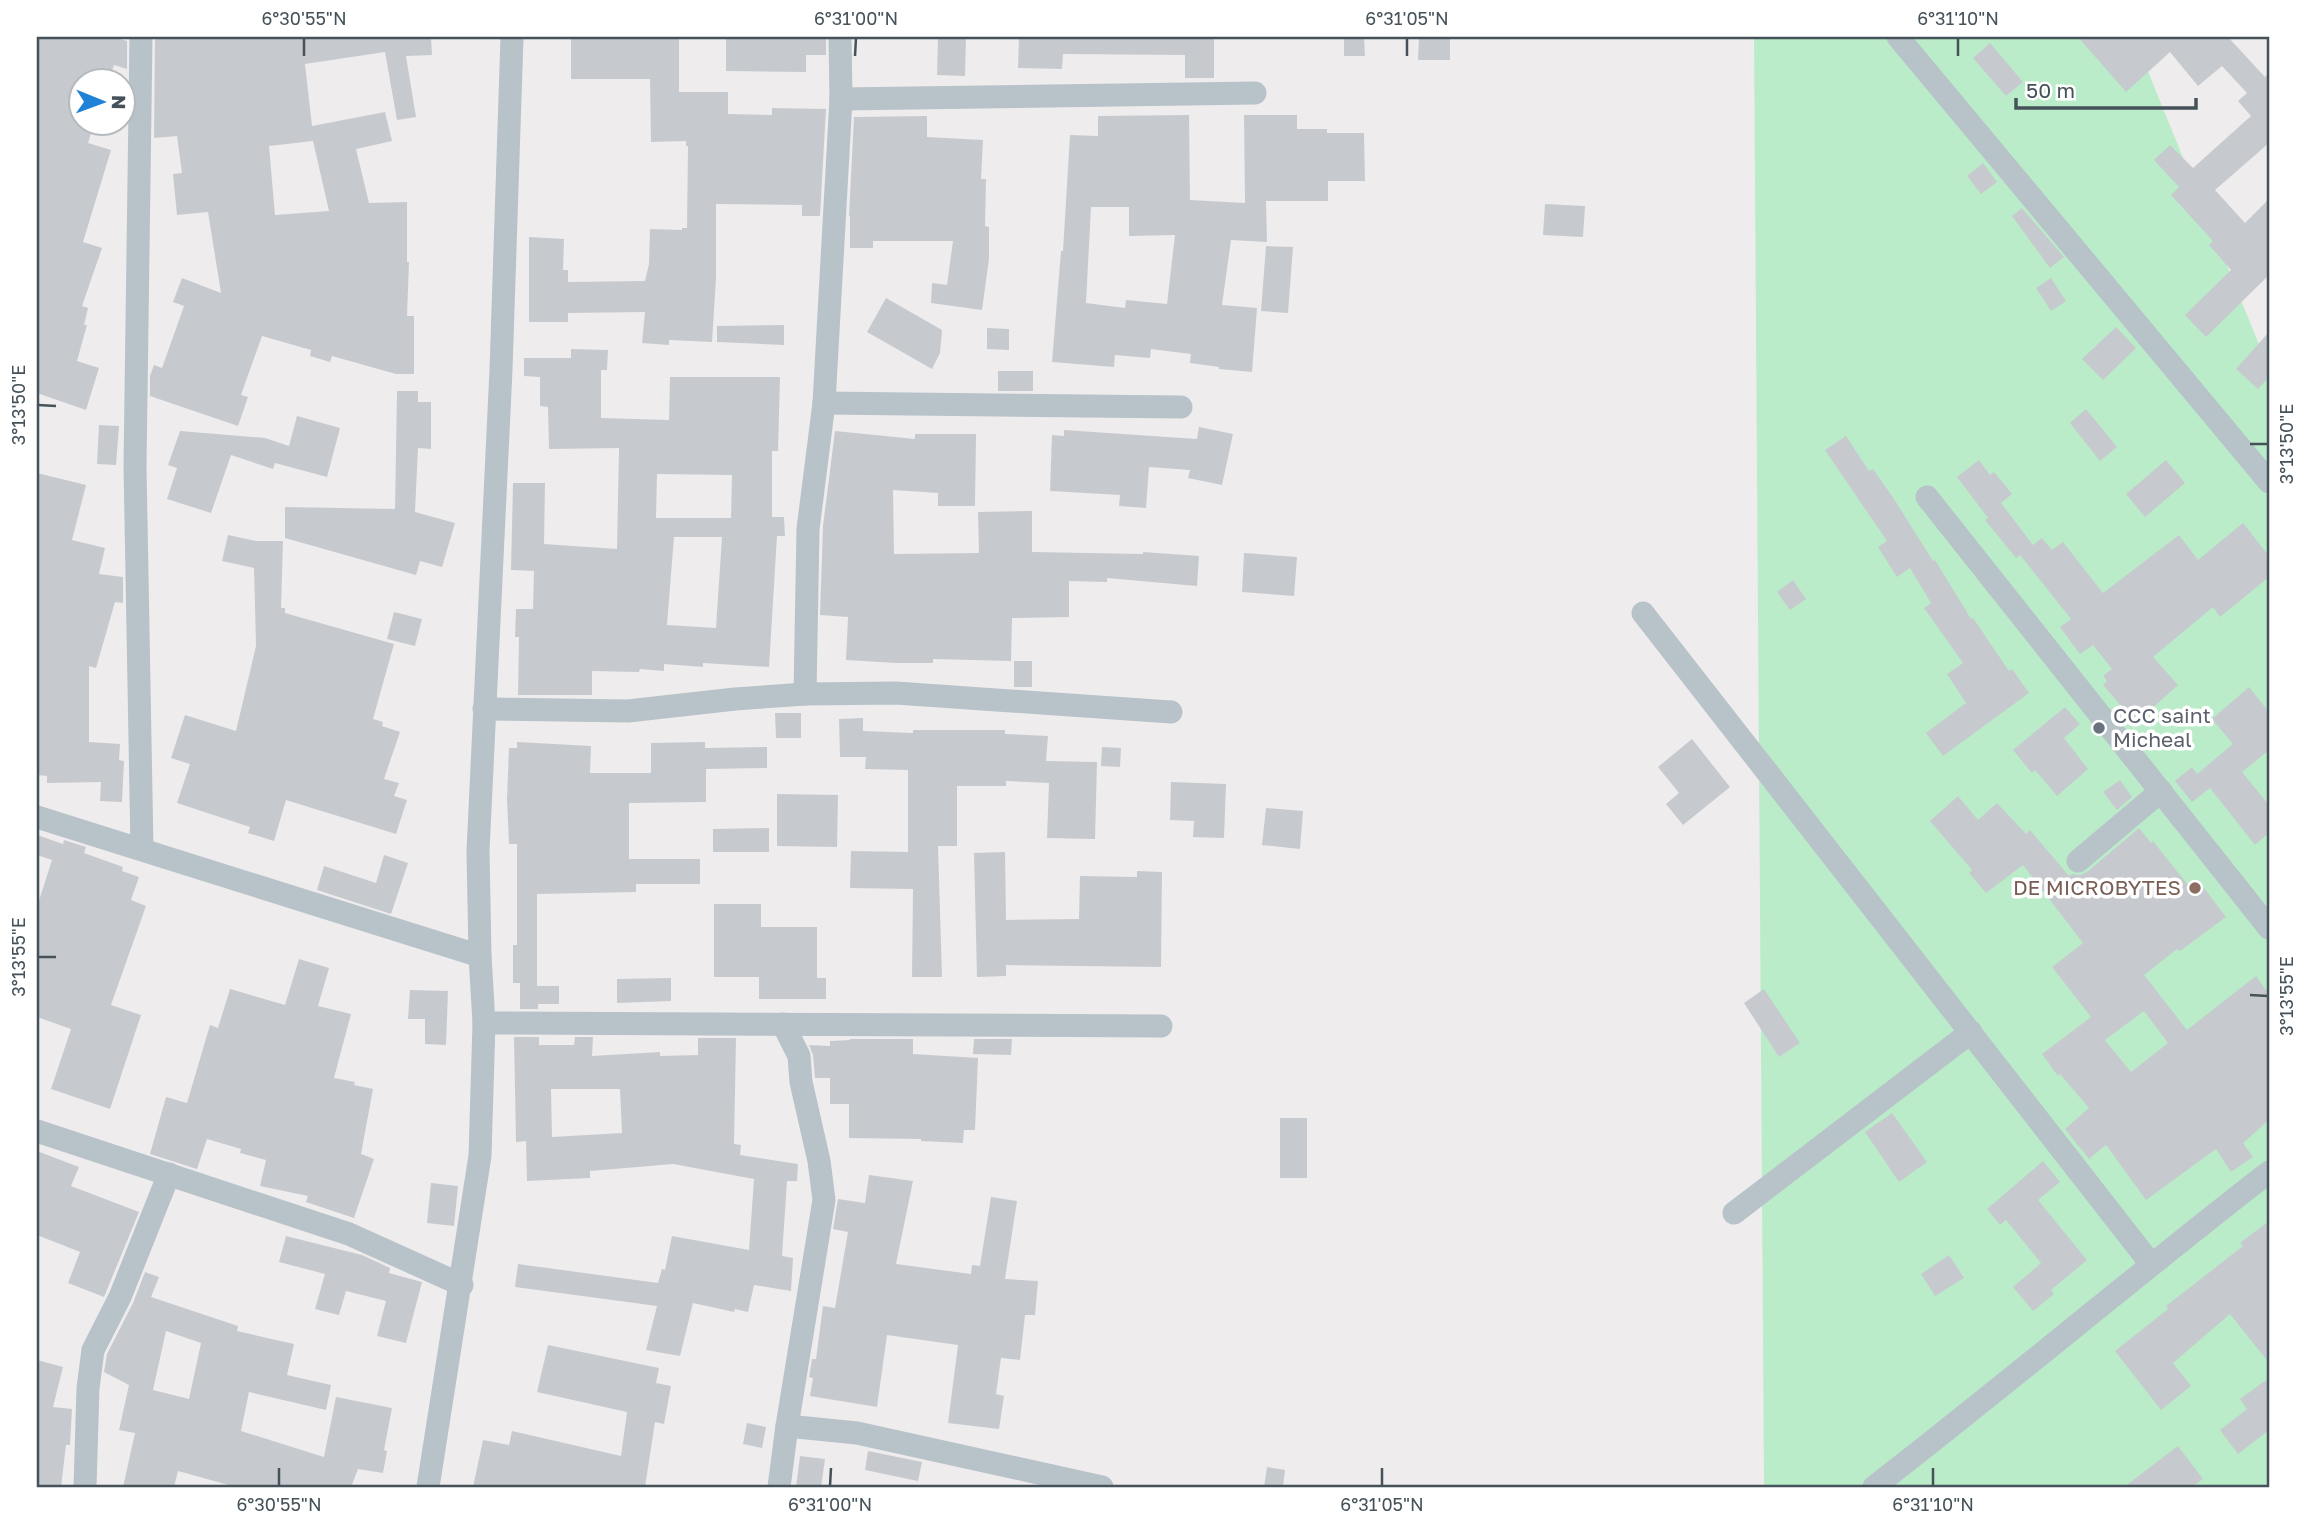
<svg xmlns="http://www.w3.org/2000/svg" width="2306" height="1524" viewBox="0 0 2306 1524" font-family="'Golos Text',sans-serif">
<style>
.green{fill:#bbecc9}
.building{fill:#c6cacf;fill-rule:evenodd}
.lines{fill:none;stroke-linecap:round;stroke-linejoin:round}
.minor{stroke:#b8c2c9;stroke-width:23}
.ticks{fill:none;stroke:#455259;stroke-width:2.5}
.worship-dot{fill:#6b7280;stroke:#fff;stroke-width:2.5}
.education-dot{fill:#8d6e63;stroke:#fff;stroke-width:2.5}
.labels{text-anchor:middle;stroke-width:7;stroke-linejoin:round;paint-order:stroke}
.worship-label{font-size:21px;fill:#5b616d;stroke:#fff;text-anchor:start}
.education-label{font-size:21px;fill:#785e54;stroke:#fff;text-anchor:end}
.neatline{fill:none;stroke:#455259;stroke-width:2.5}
.ticks-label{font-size:18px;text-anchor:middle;fill:#455259}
</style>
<rect width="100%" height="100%" fill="#efeced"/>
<polygon class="green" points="1754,37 2134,37 2269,369 2269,1487 1764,1487"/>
<g class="building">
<polygon points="37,37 113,37 127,41 127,69 114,65 109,80 80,80 80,126 92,130 88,143 111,150 83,242 102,248 82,306 88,308 84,325 87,325 77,361 99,368 86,410 37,393"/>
<path d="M155,37h276l1,18 -26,1 10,61 -19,3 -12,-68 -80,12 7,62 73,-14 7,29 -36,8 13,54 38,-1v60h2l-2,54h7v58h-18l-64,-18 -2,6 -20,-6 1,-6 -49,-14 -21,59 7,2 -10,29 -88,-30v-20l4,-11 8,3 22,-62 -11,-4 9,-24 39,15 -13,-81 -31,3 -4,-41 9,-1 -5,-37 -23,2zM313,141l16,70 -54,4 -6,-69z"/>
<polygon points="571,37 679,37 679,92 728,92 728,114 772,115 772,108 826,109 820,216 802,216 802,205 716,204 716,278 712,342 669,340 669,345 642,343 645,312 568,313 568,322 529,322 529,237 564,239 563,270 568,270 568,282 645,281 649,264 650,229 682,230 682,228 687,228 688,146 686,146 686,141 651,142 650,79 571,79"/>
<polygon points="726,37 826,37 826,55 806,55 806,72 726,71"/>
<polygon points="938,37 966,37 965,76 937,75"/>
<polygon points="1019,37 1214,37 1214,78 1185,78 1185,55 1063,54 1062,69 1018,68"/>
<polygon points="1344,37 1364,37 1365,56 1344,56"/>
<polygon points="1419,37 1450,37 1450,60 1418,60"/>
<polygon points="2078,37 2228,37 2265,77 2269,73 2269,143 2215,190 2245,223 2269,199 2269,275 2206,337 2185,315 2231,270 2209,245 2213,241 2171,195 2179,187 2154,160 2170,145 2193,168 2251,116 2238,101 2247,93 2222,66 2198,86 2170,52 2126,92"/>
<polygon points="1990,43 2023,82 2006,96 1973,58"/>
<path d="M1189,115l1,85 55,3 -1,-88h53v14h30v4h37l1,48h-37v20h-62l1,41 -36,-2 -9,65 35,3 -5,64 -33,-3v-2l-29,-4 1,-9 -40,-5 -1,9 -35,-3 -1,12 -62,-5 9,-111h2l7,-116 28,1v-20zM1091,207h38v29l46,-1 -8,69 -41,-4 -1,8 -39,-5z"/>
<polygon points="927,116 927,137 983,140 981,179 986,179 985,226 989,227 989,259 982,310 931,303 932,283 947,285 953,241 873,241 873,248 850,248 850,216 849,216 854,117"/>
<polygon points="1983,163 1997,182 1981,194 1967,176"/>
<polygon points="1545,204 1585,206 1583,237 1543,235"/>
<polygon points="2022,208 2064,257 2050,268 2012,216"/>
<polygon points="1266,246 1293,247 1288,313 1261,311"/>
<polygon points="2051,278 2066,301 2051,311 2036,288"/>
<polygon points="886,298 942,330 940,353 932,369 867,332"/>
<polygon points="784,325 784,345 717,342 717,326"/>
<polygon points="2116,327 2136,348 2103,380 2082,359"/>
<polygon points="987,328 1009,329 1009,350 987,349"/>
<polygon points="2269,332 2269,377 2258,389 2236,369"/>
<path d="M571,349l37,1 -1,20h-6v48l68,2 1,-43h110l-2,74h-6v66h12l1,19h-8l-8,131 -66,-4v4l-39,-3v7l-24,-2 -1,3 -47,-1v24h-74l1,-58h-4l1,-28h17l1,-38 -23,-1 2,-87h32l-1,61 73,5 2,-101 -70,1 -1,-42 -8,-1v-29l-16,-1v-18h47zM657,474l75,1 -1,43h-75zM674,537h48l-6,91 -49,-3z"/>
<rect x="998" y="371" width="35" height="20"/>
<polygon points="397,391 418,391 418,402 431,402 431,449 418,448 415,512 455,523 442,567 420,561 416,575 285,538 285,507 395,509"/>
<polygon points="2086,409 2117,447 2100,461 2070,423"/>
<polygon points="297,416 340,428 327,477 275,463 273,469 231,455 211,513 167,499 177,468 168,465 180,431 265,438 289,446"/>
<polygon points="99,425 119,426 116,465 97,464"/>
<polygon points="1199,427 1233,434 1222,485 1188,478 1190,470 1149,467 1146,508 1119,506 1120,495 1050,491 1052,435 1064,436 1064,430 1197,439"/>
<polygon points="835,431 915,439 915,434 976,434 975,506 938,506 938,493 893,490 894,554 979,553 978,512 1032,511 1032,552 1143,554 1143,552 1199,556 1197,586 1107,578 1107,582 1069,581 1069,617 1012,618 1011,661 933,659 933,663 896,663 846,660 848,617 820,615 823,526"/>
<polygon points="1846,436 1869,471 1873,469 1894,499 1933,561 1935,560 1971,619 1973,618 2009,671 2012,669 2029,693 1943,756 1926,733 1966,703 1947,674 1963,663 1924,608 1931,603 1910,568 1897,577 1878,547 1887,541 1825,450"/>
<polygon points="1979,460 1990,475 1994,472 2012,494 2001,503 2033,545 2016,558 1985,520 1988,518 1957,477"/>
<polygon points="2166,460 2185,483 2145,517 2126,494"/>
<polygon points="37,473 86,485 72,540 105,548 99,574 123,577 123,603 115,602 96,668 89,666 89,742 120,744 119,760 124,761 122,802 100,801 101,782 47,783 47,776 37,775"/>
<polygon points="2243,523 2269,556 2269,577 2220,617 2213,607 2153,657 2178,685 2136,723 2103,685 2107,681 2103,676 2112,669 2093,645 2080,654 2060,627 2071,619 2020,555 2042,538 2052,550 2063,542 2103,593 2179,535 2198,560"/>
<polygon points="228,535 256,541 283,541 281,608 285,608 285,613 394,644 373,719 383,722 382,726 400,732 384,779 399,783 394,796 407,800 396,834 286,800 274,841 248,833 250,827 177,803 190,764 171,758 185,715 236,731 256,646 254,568 222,561"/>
<polygon points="1244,553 1297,557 1294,596 1242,592"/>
<polygon points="1793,580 1806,599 1790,610 1777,592"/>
<polygon points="394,612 422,619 415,646 387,639"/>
<rect x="1014" y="661" width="18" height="26"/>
<polygon points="2249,687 2269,712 2269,750 2242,772 2269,805 2269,833 2255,845 2210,788 2192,802 2175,781 2192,767 2197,774 2233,744 2212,719"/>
<polygon points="2065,707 2080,724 2064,738 2088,769 2057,796 2035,770 2032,773 2013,750"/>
<polygon points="775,713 801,713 801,738 776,738"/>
<polygon points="863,718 863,731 913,733 913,730 1005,730 1005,734 1048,736 1046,761 1097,762 1095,839 1047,838 1049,783 1006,781 1006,786 957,786 957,846 938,846 942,977 912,977 913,889 850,888 851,851 908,852 908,770 865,769 866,757 840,757 839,719"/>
<polygon points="1692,739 1730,787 1683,825 1666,804 1679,793 1658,767"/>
<polygon points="517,742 591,746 590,773 651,773 651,743 705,742 705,748 767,747 767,768 706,769 706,802 629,803 629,859 700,859 700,884 636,884 636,892 537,894 537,986 559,986 559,1004 538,1004 538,1009 520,1009 520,983 513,983 513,945 517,945 517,844 509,844 507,800 509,748 517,748"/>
<polygon points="1102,747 1121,748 1120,767 1101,766"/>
<polygon points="2120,780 2132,797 2117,810 2103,792"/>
<polygon points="1171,782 1226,784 1224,838 1193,837 1194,821 1170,820"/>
<polygon points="777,794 838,795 837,847 777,846"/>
<path d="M1958,796l20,24 19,-17 29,31 4,-4 39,46 3,-2 8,1 7,-3 52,-44 12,15 2,-2 42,53 9,-6 22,29 -46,34 -3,-2 -33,26 43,55 69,-54 13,18v126l-26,23 10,14 -22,15 -15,-23 -70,51 -40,-55 -17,14 -24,-30 24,-21 -29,-34 -2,2 -16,-22 49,-37 -39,-50 31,-24 -60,-78 -37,28 -17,-20 3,-3 -42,-49zM2144,1011l24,32 -37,29 -26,-32z"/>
<polygon points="1266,808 1303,811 1300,849 1262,845"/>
<polygon points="769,828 769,852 713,852 713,829"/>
<polygon points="37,835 63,844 64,840 86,847 84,853 123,867 122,871 139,877 131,900 146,906 111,1005 141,1015 110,1109 51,1089 71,1029 37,1017 37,907 52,860 37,855"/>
<polygon points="1005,852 1006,920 1079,919 1080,876 1137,877 1137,871 1162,872 1161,967 1006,965 1006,976 977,977 974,853"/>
<polygon points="384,855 408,863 391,914 317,890 324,866 376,883"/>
<polygon points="714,904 761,904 761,927 817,927 817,978 826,978 826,999 759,999 759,977 714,977"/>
<polygon points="299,959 329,968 318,1006 351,1014 334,1078 355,1082 354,1085 373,1089 361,1154 374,1159 354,1218 306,1202 308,1196 260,1186 266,1160 240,1153 241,1149 207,1139 197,1169 150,1154 166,1097 187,1103 210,1025 218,1028 230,989 285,1005"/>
<polygon points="671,978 671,1001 617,1003 617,979"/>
<polygon points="1764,989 1800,1043 1779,1057 1744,1003"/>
<polygon points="410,990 448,991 446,1045 425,1044 425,1019 408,1019"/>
<path d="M514,1037h25v8h35l1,-8h18l-1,19 68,-4v4l38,-1v-17h38l-2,106 7,1 -1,10 58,9 -1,17h-10l-5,75 11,2 -2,33 -37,-6 -6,27 -13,-3 -1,3 -41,-9 -13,53 -34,-6 11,-44 -142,-19 3,-23 140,19 4,-14 3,1 7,-34 77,14 5,-71 -81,-15 -83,7v7l-63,3 -1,-40 -10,1zM551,1089h69l2,44 -70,4z"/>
<polygon points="850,1039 913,1039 913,1054 978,1058 975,1130 964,1130 963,1143 921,1141 921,1139 849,1138 849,1104 830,1104 830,1078 815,1078 813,1055 809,1045 830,1046 830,1041 850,1040"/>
<polygon points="974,1039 1012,1039 1011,1055 973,1054"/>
<polygon points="1892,1113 1927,1162 1899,1182 1865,1132"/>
<rect x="1280" y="1118" width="27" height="60"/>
<polygon points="37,1151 79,1167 71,1186 139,1212 104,1297 68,1283 80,1252 37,1235"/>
<polygon points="2043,1161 2060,1182 2038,1200 2087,1260 2051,1290 2054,1294 2033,1311 2013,1287 2041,1263 2006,1220 2000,1225 1987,1209"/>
<polygon points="869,1175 913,1181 896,1264 971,1274 972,1265 980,1266 991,1197 1017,1201 1005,1279 1038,1281 1035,1315 1025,1315 1020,1360 1001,1358 996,1394 1004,1396 999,1429 948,1423 958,1345 887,1335 877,1407 810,1396 813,1378 809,1377 812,1359 816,1359 823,1306 835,1308 848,1232 833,1229 838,1199 865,1203"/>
<polygon points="431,1183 458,1186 454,1226 427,1223"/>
<polygon points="2269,1221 2269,1363 2230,1314 2173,1363 2191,1386 2161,1410 2115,1351 2168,1309 2166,1306 2243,1246 2240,1243"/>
<polygon points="286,1236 362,1255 390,1268 389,1273 422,1282 406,1343 377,1336 386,1301 346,1291 339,1315 315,1309 325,1274 279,1262"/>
<polygon points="1949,1255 1964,1278 1935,1296 1921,1274"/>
<path d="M145,1272l14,5 -8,20 87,29 -1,5 57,13 -7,31 44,10 -5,25 -77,-18 -8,39 83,26 12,-60 56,11 -8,42 3,1 -4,22 -25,-4 -7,18h-115l-58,-16 -4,16h-51l12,-54 -16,-3 10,-45 -25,-13 3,-18 26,-51zM166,1331l35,12 -12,56 -36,-9z"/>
<polygon points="548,1345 659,1368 656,1383 671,1386 664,1424 655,1422 645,1487 473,1487 483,1440 509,1445 512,1431 621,1456 627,1412 537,1392"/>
<polygon points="37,1360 63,1367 53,1407 72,1409 70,1445 66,1445 61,1487 37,1487"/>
<polygon points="2269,1378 2269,1430 2238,1454 2220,1430 2247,1409 2240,1399"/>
<polygon points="747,1423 766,1427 762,1448 743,1444"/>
<polygon points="2178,1446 2203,1479 2192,1487 2124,1487"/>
<polygon points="868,1451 922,1462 918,1481 865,1470"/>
<polygon points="800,1456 825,1459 821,1487 796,1487"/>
<polygon points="1267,1467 1285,1470 1283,1487 1264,1487"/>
</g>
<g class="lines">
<g class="minor">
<polyline points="141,37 135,466 142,849"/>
<polyline points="1898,37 2269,482"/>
<polyline points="841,99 1255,93"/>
<polyline points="824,403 1181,407"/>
<polyline points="1927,497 2269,928"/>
<polyline points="1643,613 2151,1264"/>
<polyline points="805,694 808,529 824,403 841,99 840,37"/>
<polyline points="484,709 628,711 735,699 805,694 896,693 1171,712"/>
<polyline points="37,817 480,956"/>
<polyline points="2078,861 2161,791"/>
<polyline points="484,1023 1161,1026"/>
<polyline points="37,1131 349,1234 462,1285"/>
<polyline points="1734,1213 1971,1032"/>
<polyline points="787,1426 857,1433 1102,1487"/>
<polyline points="85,1487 88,1388 93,1350 120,1297 169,1174"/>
<polyline points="428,1487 480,1156 484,1023 480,956 478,851 501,370 512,37"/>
<polyline points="779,1487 787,1426 824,1200 819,1161 801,1082 799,1056 783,1024"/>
<path d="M1874,1487c133,-103 262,-212 395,-315"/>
</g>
</g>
<path class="ticks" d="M304,56v-18M855,56l1,-18M1407,56v-18M1958,56v-18M38,405l18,1M2250,444h18M38,957h18M2250,995l18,1M279,1486v-18M830,1486l1,-18M1382,1486v-18M1933,1486v-18"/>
<circle class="worship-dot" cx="2099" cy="728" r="7"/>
<circle class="education-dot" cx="2195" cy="888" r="7"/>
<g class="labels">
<g class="worship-label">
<text x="2113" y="723">CCC saint<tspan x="2113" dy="24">Micheal</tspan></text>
</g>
<g class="education-label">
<text x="2181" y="895">DE MICROBYTES</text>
</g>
</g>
<rect width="2306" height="1524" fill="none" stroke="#ffffff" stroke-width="77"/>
<g transform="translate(102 102) rotate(91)"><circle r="33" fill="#ffffff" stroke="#b5babd" stroke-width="2"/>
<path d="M0-5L12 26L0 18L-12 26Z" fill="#1f82d6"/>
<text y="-10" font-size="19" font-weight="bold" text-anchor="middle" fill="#455259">N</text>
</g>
<path d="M2016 98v10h180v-10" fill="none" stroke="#455259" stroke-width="3.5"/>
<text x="2026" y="98" font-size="21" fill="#455259" stroke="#ffffff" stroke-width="5" paint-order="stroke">50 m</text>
<rect x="38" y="38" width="2230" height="1448" class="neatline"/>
<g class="ticks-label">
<text x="304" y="25">6°30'55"N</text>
<text x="856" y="25">6°31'00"N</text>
<text x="1407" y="25">6°31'05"N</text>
<text x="1958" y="25">6°31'10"N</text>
<text transform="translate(19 405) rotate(-90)" y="6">3°13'50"E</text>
<text transform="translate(2287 444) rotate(-90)" y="6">3°13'50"E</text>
<text transform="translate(19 957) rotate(-90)" y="6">3°13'55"E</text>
<text transform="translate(2287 996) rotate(-90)" y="6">3°13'55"E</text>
<text x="279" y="1511">6°30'55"N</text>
<text x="830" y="1511">6°31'00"N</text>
<text x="1382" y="1511">6°31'05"N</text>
<text x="1933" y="1511">6°31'10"N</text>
</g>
</svg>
